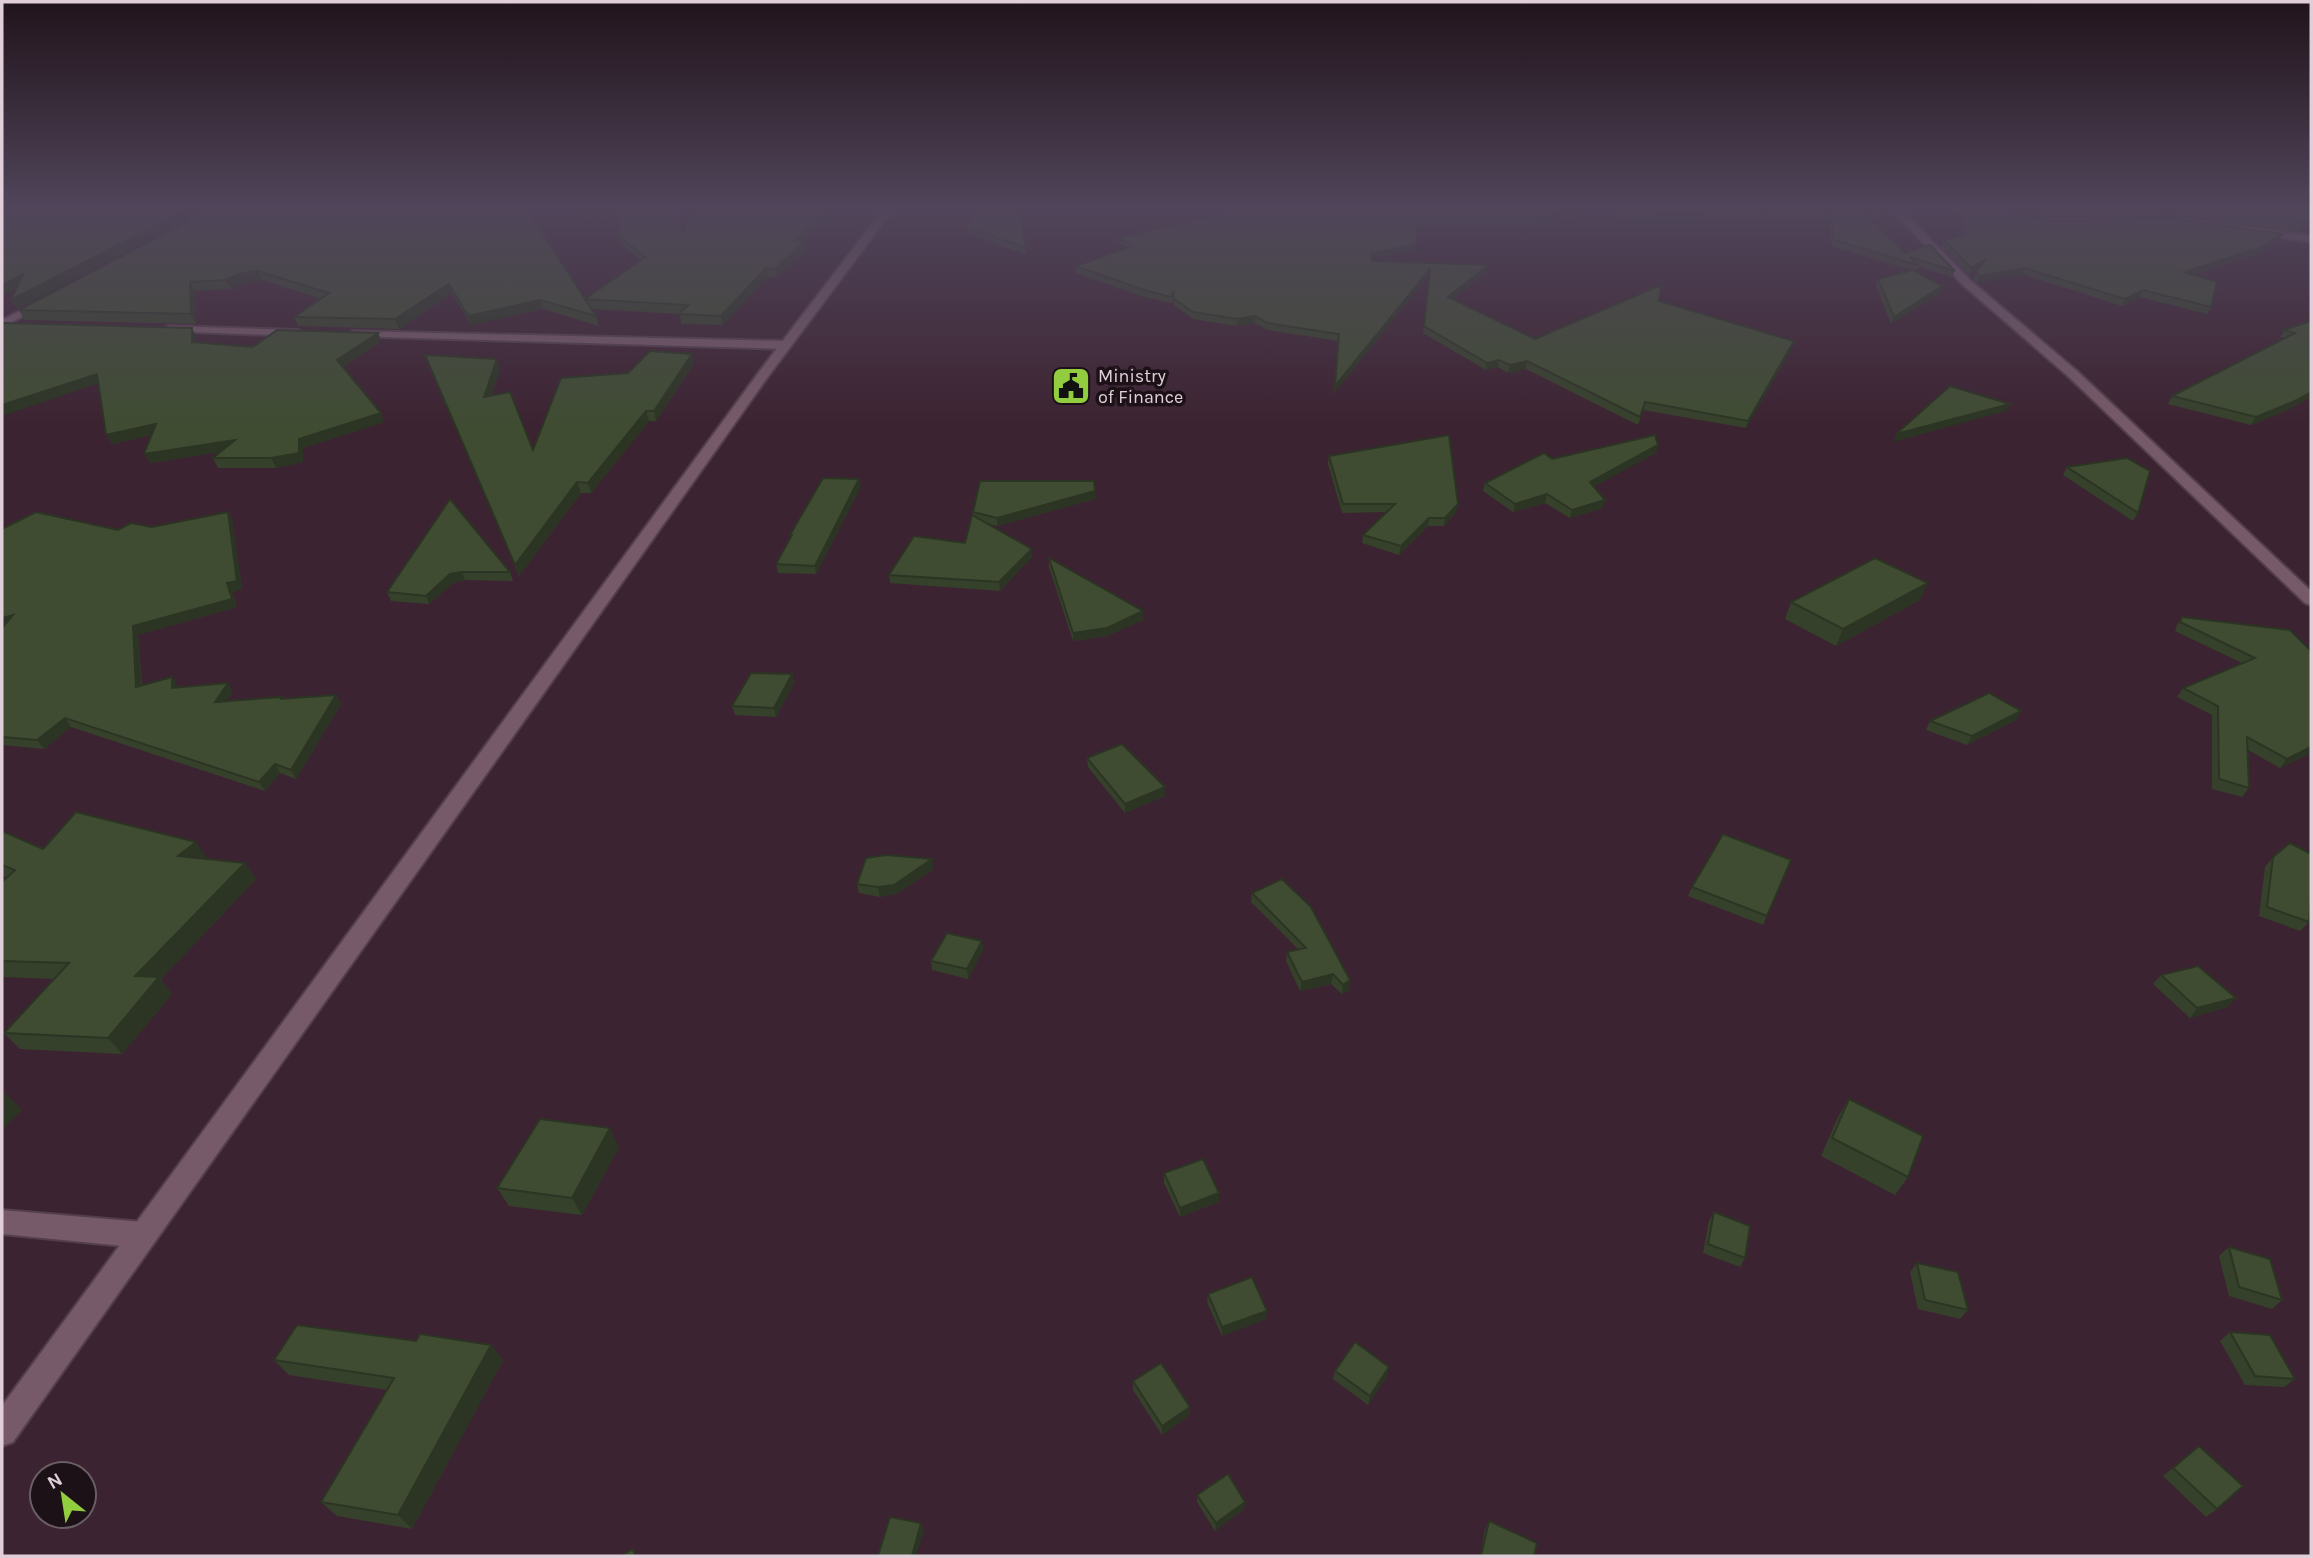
<svg xmlns="http://www.w3.org/2000/svg" width="2313" height="1558" viewBox="0 0 2313 1558" font-family="Karla,sans-serif">
<style>
.lines{fill:none;stroke-linecap:round;stroke-linejoin:round}
.minor-casing{stroke:#533f4b;stroke-width:4}
.tertiary-casing{stroke:#533f4b;stroke-width:4}
.minor{fill:#775a69;fill-rule:evenodd}
.tertiary{fill:#775a69;fill-rule:evenodd}
.wall{fill:#36412b}
.shaded-wall{fill:#2c3523}
.building{fill:#3f4c32;stroke:#2c3523;stroke-width:2}
.labels{text-anchor:middle;stroke-width:7;stroke-linejoin:round;paint-order:stroke}
.far-poi-label{font-size:18px;fill:#e0cfd8;stroke:#1c1117;text-anchor:start}
</style>
<rect width="100%" height="100%" fill="#3c2331"/>
<g class="lines">
<g class="minor-casing">
<g id="minor">
<polygon points="1947,207 1969,207 1990,213 1985,216"/>
<polygon points="2179,218 2311,236 2311,242 2176,223 2176,219"/>
<polygon points="2047,219 2135,219 2140,222 2135,225 2050,224 2047,223"/>
<polygon points="43,299 48,302 47,304 2,327 2,320"/>
<polygon points="168,326 298,330 304,333 298,336 164,331 162,329"/>
<polygon points="353,331 786,341 792,345 786,349 349,336 347,334"/>
<polygon points="2,1210 143,1222 153,1226 157,1235 153,1244 143,1248 2,1234"/>
</g>
</g>
<g class="tertiary-casing">
<g id="tertiary">
<polygon points="885,207 895,207 767,378 13,1442 2,1446 2,1406 759,372"/>
<polygon points="1889,207 1899,207 1971,281 2077,371 2311,591 2311,605 2305,603 2069,377 1963,285"/>
</g>
</g>
<use href="#minor" class="minor"/>
<use href="#tertiary" class="tertiary"/>
</g>
<g class="wall">
<polygon points="572,207 679,207 682,231 697,207 843,207 805,241 807,249 777,278 768,277 723,325 681,324 680,314 592,309 596,316 599,326 543,309 471,325 452,293 399,329 298,326 294,317 321,299 262,280 243,283 231,289 195,291 196,324 24,320 19,310 193,219 585,299 641,260 620,244 618,235 620,212 589,220"/>
<polygon points="1249,207 1888,207 1885,216 1868,217 1905,253 1955,271 1952,277 1918,267 1916,271 1940,293 1891,324 1876,286 1878,279 1911,270 1832,246 1829,218 1625,222 1611,208 1540,223 1417,226 1415,250 1371,260 1488,265 1486,272 1453,299 1535,339 1659,301 1792,348 1746,428 1643,410 1638,425 1526,369 1508,373 1498,367 1486,370 1423,333 1429,275 1334,393 1339,341 1267,330 1255,323 1237,326 1193,319 1174,305 1173,298 1172,303 1144,297 1076,273 1076,266 1126,248 1119,244 1119,238"/>
<polygon points="1960,207 1971,207 2054,221 2283,234 2279,240 2256,255 2193,275 2211,307 2207,314 2140,297 2122,306 2022,274 1977,283 1973,279 1979,268 1969,275 1941,247 1944,240 1963,234 1959,212"/>
<polygon points="1991,207 2311,207 2311,225 2298,232 2172,214 2052,216"/>
<polygon points="967,227 1026,248 1027,255 968,234"/>
<polygon points="2311,321 2292,408 2251,425 2168,404 2172,396 2285,338 2280,337 2284,330"/>
<polygon points="378,333 381,341 343,367 384,422 303,448 303,462 276,468 218,468 213,458 220,452 150,463 152,435 112,444 106,435 99,383 196,336 196,342 253,347"/>
<polygon points="692,354 694,363 656,421 649,421 591,493 581,493 519,576 429,364 500,368 491,396 533,450 628,373"/>
<polygon points="1658,445 1656,453 1594,486 1603,508 1570,518 1545,503 1513,512 1483,491 1485,483 1552,459"/>
<polygon points="1329,456 1458,504 1456,512 1444,526 1428,526 1399,555 1362,543 1363,535 1387,512 1342,513 1328,464"/>
<polygon points="2067,467 2138,513 2133,521 2063,475"/>
<polygon points="861,487 816,574 778,573 776,564 790,538 790,535"/>
<polygon points="1095,491 1095,499 997,526 986,523 1032,557 1000,591 890,583 889,575 965,543 973,516 973,512"/>
<polygon points="450,499 510,572 513,581 465,580 453,583 429,604 391,601 387,592"/>
<polygon points="228,512 232,520 242,589 232,592 237,607 138,635 142,685 172,677 178,688 233,692 227,701 282,697 283,699 336,695 341,704 296,779 280,773 265,791 71,727 44,749 2,745 2,628 118,530 152,527"/>
<polygon points="1049,558 1143,620 1107,636 1073,641 1049,567"/>
<polygon points="1920,600 1836,646 1785,619 1791,602"/>
<polygon points="2182,617 2311,651 2311,753 2280,768 2248,750 2249,788 2242,797 2212,789 2212,715 2177,697 2183,688 2242,663 2175,631 2177,625"/>
<polygon points="792,674 794,683 776,717 735,715 732,706"/>
<polygon points="2016,720 1967,745 1926,730 1930,721"/>
<polygon points="1087,758 1165,787 1165,796 1125,813 1088,767"/>
<polygon points="2,831 43,849 207,858 206,859 245,863 256,879 161,979 172,994 122,1054 20,1049 4,1033 55,979 2,977 2,882 7,878 2,875"/>
<polygon points="2273,857 2309,922 2300,931 2259,916 2265,867"/>
<polygon points="1791,860 1763,925 1688,896 1692,887"/>
<polygon points="934,869 896,894 880,897 859,893 857,884"/>
<polygon points="1252,893 1350,980 1349,990 1342,994 1331,984 1300,991 1286,961 1287,952 1298,949 1251,902"/>
<polygon points="982,941 983,950 968,979 932,970 931,961"/>
<polygon points="2161,975 2236,998 2227,1007 2190,1018 2153,984"/>
<polygon points="1849,1099 1908,1177 1895,1195 1821,1156 1838,1117"/>
<polygon points="619,1147 582,1215 509,1206 497,1188"/>
<polygon points="1164,1173 1219,1193 1219,1202 1180,1217 1164,1183"/>
<polygon points="1714,1212 1745,1258 1740,1267 1703,1253 1709,1221"/>
<polygon points="2229,1247 2282,1300 2272,1309 2229,1296 2219,1256"/>
<polygon points="1917,1263 1968,1310 1960,1319 1918,1309 1910,1272"/>
<polygon points="1208,1294 1266,1319 1222,1336 1207,1302"/>
<polygon points="2230,1332 2295,1379 2284,1387 2245,1385 2220,1341"/>
<polygon points="491,1345 503,1360 412,1529 337,1516 321,1502 387,1390 289,1375 274,1360"/>
<polygon points="1335,1371 1387,1376 1368,1405 1333,1379"/>
<polygon points="1133,1381 1190,1407 1190,1415 1162,1435 1133,1390"/>
<polygon points="2199,1446 2217,1509 2206,1517 2163,1476"/>
<polygon points="1197,1495 1244,1509 1215,1531 1197,1502"/>
<polygon points="1489,1521 1534,1556 1480,1556 1485,1529"/>
</g>
<g class="shaded-wall">
<polygon points="187,207 199,207 188,219 17,309 11,300"/>
<polygon points="604,207 622,207 623,211 589,220 587,212"/>
<polygon points="832,207 843,207 805,241 807,249 777,278 775,269 795,240"/>
<polygon points="1587,207 1611,207 1540,223 1542,217"/>
<polygon points="2311,219 2311,225 2298,232 2303,223"/>
<polygon points="2283,234 2279,240 2256,255 2180,279 2184,272"/>
<polygon points="1416,244 1415,250 1370,260 1371,254"/>
<polygon points="1986,259 1983,266 1969,275 1971,268"/>
<polygon points="1488,265 1486,272 1447,304 1448,297"/>
<polygon points="766,268 768,277 723,325 721,316"/>
<polygon points="2024,268 2022,274 1977,283 1980,276"/>
<polygon points="1430,269 1429,275 1334,393 1335,386"/>
<polygon points="258,271 262,280 243,283 231,289 226,280 239,274"/>
<polygon points="23,274 28,283 2,296 2,285"/>
<polygon points="190,282 195,291 196,324 191,314"/>
<polygon points="449,284 452,293 399,329 395,319"/>
<polygon points="1942,286 1940,293 1891,324 1894,317"/>
<polygon points="2143,290 2140,297 2122,306 2125,299"/>
<polygon points="540,300 543,309 471,325 468,316"/>
<polygon points="1255,316 1255,323 1237,326 1237,319"/>
<polygon points="192,328 196,336 196,350 192,342"/>
<polygon points="378,333 381,341 341,368 337,360"/>
<polygon points="1794,341 1792,348 1746,428 1748,421"/>
<polygon points="692,354 694,363 656,421 654,411"/>
<polygon points="497,359 500,368 487,407 484,397"/>
<polygon points="1499,360 1498,367 1486,370 1487,363"/>
<polygon points="1527,361 1526,369 1508,373 1510,365"/>
<polygon points="97,374 102,382 2,416 2,405"/>
<polygon points="2311,392 2311,397 2292,408 2251,425 2256,417"/>
<polygon points="2010,404 2006,411 1893,442 1896,434"/>
<polygon points="646,411 649,421 591,493 588,483"/>
<polygon points="381,413 384,422 303,448 303,462 276,468 271,458 299,439"/>
<polygon points="156,424 161,433 112,444 106,435"/>
<polygon points="235,440 239,449 150,463 144,454"/>
<polygon points="1658,445 1656,453 1588,490 1590,482"/>
<polygon points="859,479 861,487 816,574 815,566"/>
<polygon points="577,482 581,493 519,576 515,565"/>
<polygon points="1095,491 1095,499 997,526 997,518"/>
<polygon points="1547,494 1545,503 1513,512 1515,504"/>
<polygon points="1605,500 1603,508 1570,518 1572,510"/>
<polygon points="1458,504 1456,512 1444,526 1445,518"/>
<polygon points="228,512 232,520 242,589 232,592 237,607 138,635 142,696 136,687 133,626 227,583"/>
<polygon points="1429,518 1428,526 1399,555 1401,546"/>
<polygon points="1032,549 1032,557 1000,591 999,582"/>
<polygon points="462,572 465,580 453,583 429,604 426,596 450,574"/>
<polygon points="1928,583 1920,600 1836,646 1843,629"/>
<polygon points="1143,611 1143,620 1107,636 1073,641 1073,633"/>
<polygon points="13,615 2,628 2,618"/>
<polygon points="792,674 794,683 776,717 774,708"/>
<polygon points="172,677 178,686 178,697 172,688"/>
<polygon points="228,683 233,692 221,711 215,702"/>
<polygon points="336,695 341,704 296,779 291,770"/>
<polygon points="2021,711 2016,720 1967,745 1972,736"/>
<polygon points="65,718 71,727 44,749 37,740"/>
<polygon points="2311,747 2311,753 2280,768 2287,759"/>
<polygon points="275,764 280,773 265,791 259,782"/>
<polygon points="1165,787 1165,796 1125,813 1125,804"/>
<polygon points="196,842 207,858 189,872 178,856"/>
<polygon points="932,859 934,869 896,894 880,897 878,887"/>
<polygon points="245,863 256,879 161,979 172,994 122,1054 108,1038 135,976"/>
<polygon points="982,941 983,950 968,979 967,969"/>
<polygon points="1333,974 1331,984 1300,991 1302,982"/>
<polygon points="1350,980 1349,990 1342,994 1343,985"/>
<polygon points="2236,998 2227,1007 2190,1018 2197,1008"/>
<polygon points="4,1092 22,1110 2,1130 2,1094"/>
<polygon points="610,1128 619,1147 582,1215 572,1198"/>
<polygon points="1219,1193 1219,1202 1180,1217 1180,1208"/>
<polygon points="1267,1311 1266,1319 1222,1336 1222,1327"/>
<polygon points="491,1345 503,1360 412,1529 398,1515"/>
<polygon points="1389,1367 1387,1376 1368,1405 1370,1396"/>
<polygon points="1190,1407 1190,1415 1162,1435 1162,1426"/>
<polygon points="1245,1502 1244,1509 1215,1531 1216,1523"/>
<polygon points="921,1523 924,1531 916,1556 912,1556"/>
</g>
<g class="building">
<polygon points="2,207 187,207 184,211 11,300 23,274 2,285"/>
<polygon points="203,207 526,207 585,299 645,257 618,235 620,207 678,207 682,232 697,207 832,207 795,240 805,240 775,269 766,268 721,316 679,314 688,305 585,299 596,316 540,300 468,316 449,284 395,319 294,317 329,293 258,271 239,274 226,280 190,282 191,314 19,310 193,219"/>
<polygon points="581,207 604,207 587,212"/>
<polygon points="977,207 1018,207 1026,248 967,227"/>
<polygon points="1249,207 1587,207 1542,217 1418,219 1416,244 1371,254 1372,261 1488,265 1448,297 1535,339 1661,285 1659,301 1794,341 1748,421 1645,402 1640,417 1527,361 1510,365 1499,360 1487,363 1424,326 1430,269 1335,386 1339,334 1267,323 1255,316 1237,319 1193,312 1174,299 1173,291 1172,297 1144,290 1076,266 1133,246 1119,238"/>
<polygon points="1618,207 1888,207 1888,210 1862,211 1905,253 1930,245 1955,271 1910,257 1918,265 1834,240 1831,211 1626,215"/>
<polygon points="1961,207 1971,207 2054,221 2175,219 2283,234 2259,248 2184,272 2217,282 2211,307 2143,290 2125,299 2024,268 1980,276 1976,272 1986,259 1971,268 1944,240 1966,233"/>
<polygon points="2048,207 2128,207 2056,208"/>
<polygon points="2182,207 2311,207 2311,219 2303,223"/>
<polygon points="1913,270 1942,286 1894,317 1878,279"/>
<polygon points="2311,321 2311,392 2297,400 2256,417 2172,396 2295,333 2284,330"/>
<polygon points="3,323 192,328 192,342 253,347 277,330 378,333 337,360 381,413 299,439 299,453 271,458 213,458 235,440 144,454 156,424 106,435 97,374 2,405 2,325"/>
<polygon points="650,351 692,354 654,411 646,411 588,483 577,482 515,565 425,355 497,359 484,397 510,392 533,450 561,378 628,373"/>
<polygon points="1950,386 2010,404 1896,434"/>
<polygon points="1449,435 1458,504 1445,518 1429,518 1401,546 1363,535 1395,504 1343,504 1329,456"/>
<polygon points="1655,435 1658,445 1590,482 1605,500 1572,510 1547,494 1515,504 1485,483 1544,453 1552,459"/>
<polygon points="2127,458 2150,471 2138,513 2067,467"/>
<polygon points="823,478 859,479 815,566 776,564 792,535 790,535"/>
<polygon points="980,481 1094,481 1095,491 997,518 973,512"/>
<polygon points="450,499 510,572 462,572 450,574 426,596 387,592"/>
<polygon points="36,512 118,530 131,523 152,527 228,512 237,581 227,583 232,599 133,626 136,687 172,677 172,688 228,683 215,702 282,697 281,699 336,695 291,770 275,764 259,782 65,718 37,740 2,737 2,628 13,615 2,618 2,529"/>
<polygon points="972,515 1032,549 999,582 889,575 914,536 965,543"/>
<polygon points="1049,558 1143,611 1107,628 1073,633"/>
<polygon points="1875,558 1928,583 1843,629 1791,602"/>
<polygon points="2182,617 2290,630 2311,651 2311,747 2287,759 2247,737 2249,788 2219,779 2218,706 2183,688 2255,658 2180,622"/>
<polygon points="751,673 792,674 774,708 732,706"/>
<polygon points="1989,693 2021,711 1972,736 1930,721"/>
<polygon points="1122,744 1165,787 1125,804 1087,758"/>
<polygon points="76,812 196,842 178,856 245,863 135,976 159,977 108,1038 4,1033 69,963 2,961 2,882 15,870 2,865 2,831 43,849"/>
<polygon points="1723,834 1791,860 1767,916 1692,887"/>
<polygon points="2290,843 2311,854 2311,896 2309,922 2267,907 2273,857"/>
<polygon points="886,855 932,859 894,885 878,887 857,884 866,858"/>
<polygon points="1282,879 1311,907 1350,980 1343,985 1333,974 1302,982 1287,952 1306,948 1252,893"/>
<polygon points="947,933 982,941 967,969 931,961"/>
<polygon points="2198,966 2236,998 2197,1008 2161,975"/>
<polygon points="1849,1099 1923,1136 1908,1177 1832,1138"/>
<polygon points="540,1119 610,1128 572,1198 497,1188"/>
<polygon points="1203,1159 1219,1193 1180,1208 1164,1173"/>
<polygon points="1714,1212 1750,1226 1745,1258 1708,1244"/>
<polygon points="2229,1247 2270,1259 2282,1300 2239,1287"/>
<polygon points="1917,1263 1958,1272 1968,1310 1925,1300"/>
<polygon points="1252,1277 1267,1311 1222,1327 1208,1294"/>
<polygon points="297,1325 416,1341 420,1334 491,1345 398,1515 321,1502 394,1378 274,1360"/>
<polygon points="2230,1332 2270,1335 2295,1379 2255,1376"/>
<polygon points="1355,1342 1389,1367 1370,1396 1335,1371"/>
<polygon points="1161,1363 1190,1407 1162,1426 1133,1381"/>
<polygon points="2199,1446 2243,1486 2217,1509 2173,1468"/>
<polygon points="1228,1474 1245,1502 1216,1523 1197,1495"/>
<polygon points="890,1517 921,1523 912,1556 878,1556"/>
<polygon points="1489,1521 1537,1543 1534,1556 1481,1556"/>
<polygon points="633,1549 635,1556 620,1556"/>
</g>
<linearGradient id="sky" x2="0" y2="1"><stop stop-color="#21131b"/><stop offset="0.49" stop-color="#50455a"/><stop offset="1" stop-color="#50455a" stop-opacity="0"/></linearGradient>
<rect width="2313" height="425" fill="url(#sky)"/>
<defs>
<g id="civic-square" transform="scale(2.0125)"><rect x="-9" y="-9" width="18" height="18" rx="4" fill="#91cd3f" stroke="#1c1117"/><path d="M-.6-6.5H3V-4.5H.6V-3L4-1V1h2V6H-6V1h2V-1L-.6-3ZM-1.2 2.5V6h2.4V2.5Z" fill="#111"/></g>
</defs>
<g fill-rule="evenodd">
<use href="#civic-square" x="1071" y="386"/>
</g>
<g class="labels">
<g class="far-poi-label">
<text x="1098" y="382">Ministry<tspan x="1098" dy="21">of Finance</tspan></text>
</g>
</g>
<rect width="2313" height="1558" fill="none" stroke="#e0cfd8" stroke-width="7"/>
<g transform="translate(63 1495) rotate(330)"><circle r="33" fill="#1c1117" stroke="#6a5d64" stroke-width="2"/>
<path d="M0-5L12 26L0 18L-12 26Z" fill="#91cd3f"/>
<text y="-10" font-size="19" font-weight="bold" text-anchor="middle" fill="#e0cfd8">N</text>
</g>
</svg>
